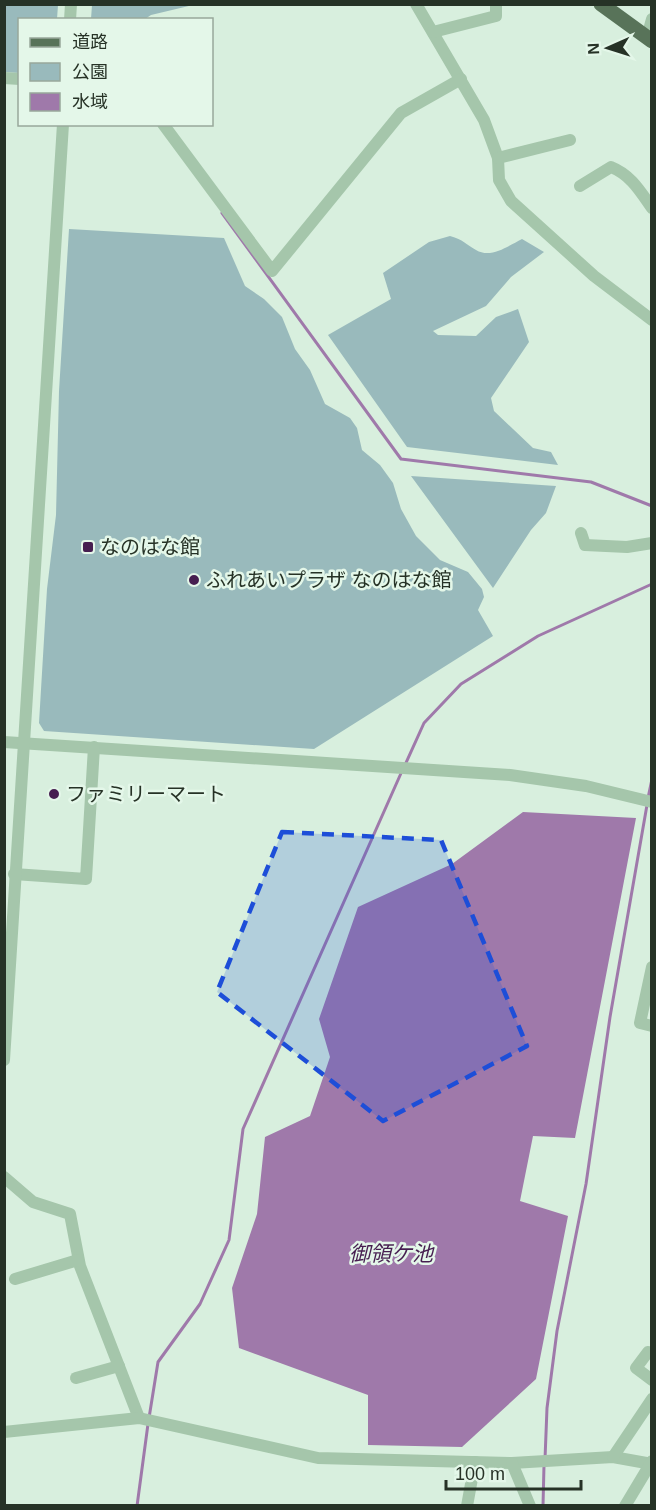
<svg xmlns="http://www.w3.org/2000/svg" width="656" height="1510" viewBox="0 0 656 1510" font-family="Arial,'Noto Sans JP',sans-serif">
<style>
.green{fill:#99babc}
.water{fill:#9f79aa}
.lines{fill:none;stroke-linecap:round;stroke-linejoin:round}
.stream{stroke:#9f79aa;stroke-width:3}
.minor{stroke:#a5c6ab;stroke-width:12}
.major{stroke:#587359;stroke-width:15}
.marked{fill:#1d4ed8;fill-opacity:0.2;stroke:#1d4ed8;stroke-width:4.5;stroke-dasharray:12 8;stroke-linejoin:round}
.poi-dot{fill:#461e50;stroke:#e4f7e9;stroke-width:2}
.labels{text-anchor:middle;stroke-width:5;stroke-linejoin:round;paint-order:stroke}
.poi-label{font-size:20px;fill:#263226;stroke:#e4f7e9;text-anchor:start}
.water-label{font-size:21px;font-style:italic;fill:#461e50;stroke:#e4f7e9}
</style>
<rect width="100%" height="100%" fill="#d8efde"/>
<g class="green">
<polygon points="4,5 58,5 57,19 20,20 19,73 5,72"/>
<polygon points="92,5 92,4 193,5 151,15 145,19 91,19"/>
<polygon points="69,229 224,238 245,286 264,299 282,317 295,349 310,370 325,404 350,418 357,428 362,450 380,465 393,483 401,509 416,536 440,560 468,572 482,589 484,597 478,610 493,636 314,749 44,731 39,723 47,589 56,515 59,391"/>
<path d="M450,236c14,4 15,8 26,14 15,9 32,-4 46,-11l22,13 -33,25 -25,29 -53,25 5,4 38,1 20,-19 22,-8 11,33 -38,56 3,13 39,37 18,4 7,13 -151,-18 -79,-112 63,-36 -8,-26 46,-31z"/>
<polygon points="411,476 556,486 546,513 531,530 493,588"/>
</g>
<polygon class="water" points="523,812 636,818 575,1138 533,1136 520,1201 568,1216 536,1379 462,1447 368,1445 368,1395 239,1348 232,1288 257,1214 265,1137 310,1116 330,1057 319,1019 358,907 452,864"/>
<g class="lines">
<g class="stream">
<polyline points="222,213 401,459 591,482 652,506"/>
<polyline points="405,765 424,723 461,684 538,636 652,584"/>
<polyline points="648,798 652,779"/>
<polyline points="149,1418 158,1362 200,1304 229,1240 243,1129 402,771"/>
<polyline points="545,1459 547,1408 557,1331 586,1184 610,1017 647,805"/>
<polyline points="137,1506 148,1424"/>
<polyline points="543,1506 544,1465"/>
</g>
<g class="minor">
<polyline points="416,4 484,120 498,158 499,180 511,201 594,276 652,320"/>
<polyline points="70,20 71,4"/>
<polyline points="433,32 496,16 496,4"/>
<polyline points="647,37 652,19"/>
<polyline points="4,78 20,79"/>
<polyline points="163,124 272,271 401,113 461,79"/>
<polyline points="498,158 570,140"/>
<path d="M580,186l31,-19c20,8 29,24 41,41"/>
<polyline points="581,533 585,545 627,547 652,543"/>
<polyline points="4,742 510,775 586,786 652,802"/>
<polyline points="14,874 86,879 94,747"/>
<polyline points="652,967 640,1023 652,1026"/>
<polyline points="4,1060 63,124"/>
<polyline points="4,1177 33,1202 70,1214 80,1266 139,1418"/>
<polyline points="15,1279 78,1260"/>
<polyline points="648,1352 636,1368 652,1380"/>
<polyline points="76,1378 119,1366"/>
<polyline points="4,1432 139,1418 318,1458 512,1463 613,1457 652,1464"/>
<polyline points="613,1457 652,1399"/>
<polyline points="512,1463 530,1506"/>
<polyline points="467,1506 475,1462"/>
<polyline points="625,1506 652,1461"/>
</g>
<polyline class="major" points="601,4 652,41"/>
</g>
<path class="marked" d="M282,832l159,8 86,206 -144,75 -166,-129z"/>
<g class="poi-dot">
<rect x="82" y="541" width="12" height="12" rx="3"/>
<circle cx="194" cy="580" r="6"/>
<circle cx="54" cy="794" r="6"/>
</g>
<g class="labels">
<g class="poi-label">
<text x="100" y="554">なのはな館</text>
<text x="206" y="587">ふれあいプラザ なのはな館</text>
<text x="66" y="801">ファミリーマート</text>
</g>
<g class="water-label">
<text x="391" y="1261">御領ケ池</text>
</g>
</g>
<rect width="656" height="1510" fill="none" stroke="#263226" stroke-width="12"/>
<rect x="18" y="18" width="195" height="108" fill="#e4f7e9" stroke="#98a89b" stroke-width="1.5"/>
<rect x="30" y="38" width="30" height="9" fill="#587359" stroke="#98a89b" stroke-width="1.5"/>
<text x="72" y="48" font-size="18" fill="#263226">道路</text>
<rect x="30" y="63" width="30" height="18" fill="#99babc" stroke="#98a89b" stroke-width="1.5"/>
<text x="72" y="78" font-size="18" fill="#263226">公園</text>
<rect x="30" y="93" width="30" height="18" fill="#9f79aa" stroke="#98a89b" stroke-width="1.5"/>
<text x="72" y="108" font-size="18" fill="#263226">水域</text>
<g transform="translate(608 48) rotate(267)" stroke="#e4f7e9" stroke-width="4.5" paint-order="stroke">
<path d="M0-4.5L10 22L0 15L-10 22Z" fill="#263226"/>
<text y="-9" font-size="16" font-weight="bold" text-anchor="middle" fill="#263226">N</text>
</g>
<path d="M446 1480v9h135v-9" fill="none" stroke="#263226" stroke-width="3"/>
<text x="455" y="1480" font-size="18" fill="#263226" stroke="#e4f7e9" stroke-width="4.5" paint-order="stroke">100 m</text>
</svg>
